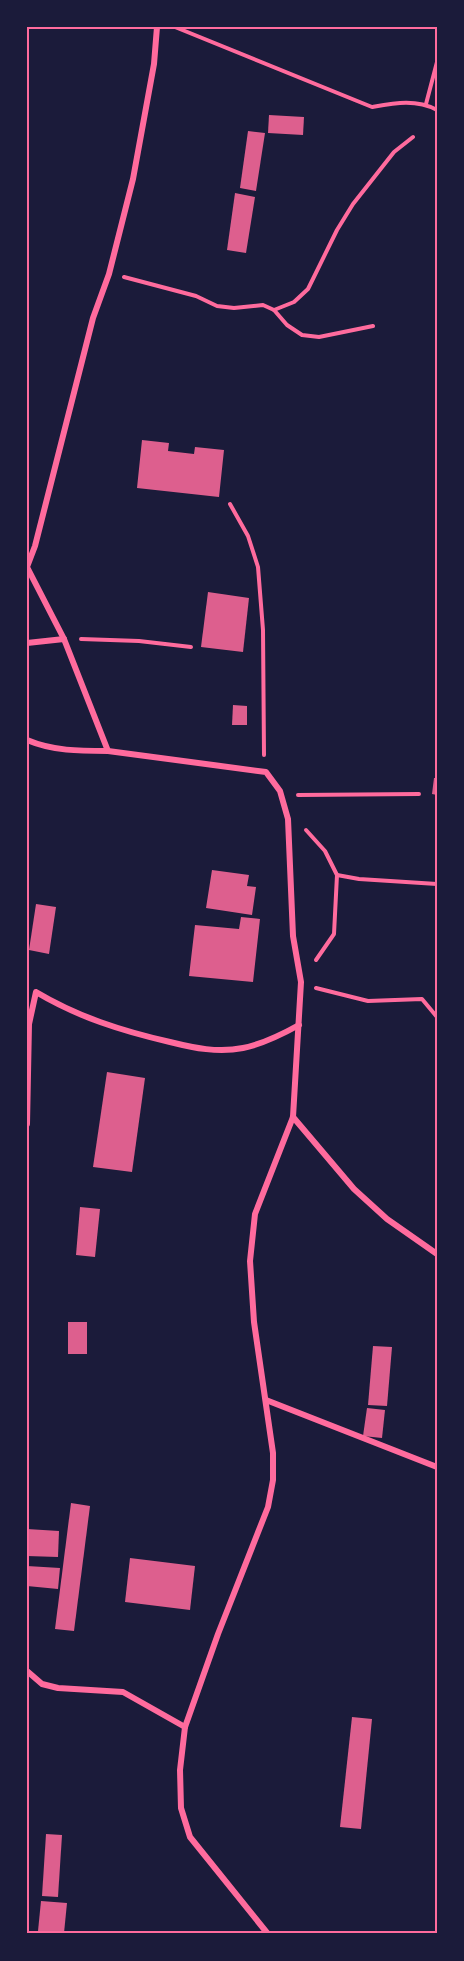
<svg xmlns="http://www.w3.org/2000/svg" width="464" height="1961" viewBox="0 0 464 1961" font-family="Raleway,sans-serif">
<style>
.building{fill:#dd5f8e}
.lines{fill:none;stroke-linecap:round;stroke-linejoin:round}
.path{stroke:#ff6b9d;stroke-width:4}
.minor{stroke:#ff6b9d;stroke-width:6}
.neatline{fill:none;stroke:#ff6b9d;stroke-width:2}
</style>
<rect width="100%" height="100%" fill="#1b1b3a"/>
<g class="building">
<polygon points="269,115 304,117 303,135 268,133"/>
<polygon points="248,131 265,133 256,191 240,188"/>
<polygon points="235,193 255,197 246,253 227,250"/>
<polygon points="142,440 169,443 168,451 194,454 195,447 224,450 219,497 137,488"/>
<polygon points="208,592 249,598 243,652 201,647"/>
<polygon points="233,705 247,706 247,725 232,725"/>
<polygon points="434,778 437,778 437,795 432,794"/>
<polygon points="212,870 249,875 247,886 256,887 252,915 206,908"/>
<polygon points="36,904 56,907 49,954 29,950"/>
<polygon points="241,917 260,919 253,982 189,976 195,925 239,929"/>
<polygon points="107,1072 145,1078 132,1172 93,1167"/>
<polygon points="80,1207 100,1209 95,1257 76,1255"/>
<rect x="68" y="1322" width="19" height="32"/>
<polygon points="373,1346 392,1347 387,1406 368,1405"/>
<polygon points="367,1408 385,1410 382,1438 363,1436"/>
<polygon points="71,1503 90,1506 74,1631 55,1629"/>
<polygon points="27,1529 59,1531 58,1557 27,1556"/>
<polygon points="130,1558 195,1566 190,1610 125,1602"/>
<polygon points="27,1566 60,1568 58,1589 27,1586"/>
<polygon points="352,1717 372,1719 361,1829 340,1827"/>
<polygon points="46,1834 62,1835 58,1897 42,1896"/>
<polygon points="41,1901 67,1903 64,1933 38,1931"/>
</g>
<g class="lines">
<g class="path">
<path d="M175,27l197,80c23,-4 44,-8 65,3"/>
<polyline points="426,104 437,62"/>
<polyline points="124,277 196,296 217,306 234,308 263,305 274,310 287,325 302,335 319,337 373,326"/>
<polyline points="274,310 294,302 308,289 337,230 353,204 394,152 413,137"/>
<polyline points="230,504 248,536 258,567 263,630 264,755"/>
<polyline points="81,639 139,641 191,647"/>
<polyline points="298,795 419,794"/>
<polyline points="306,830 325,851 337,875 334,934 316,960"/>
<polyline points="337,875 359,879 437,884"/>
<polyline points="316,988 368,1001 422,999 437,1017"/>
</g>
<g class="minor">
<polyline points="157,27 154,64 133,179 109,274 93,318 35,546 27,567 64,639 108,751 266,772 280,791 288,819 293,936 301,982 293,1117 255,1214 250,1261 254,1322 273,1453 273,1480 268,1507 218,1634 185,1727 180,1770 181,1808 190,1837 268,1934"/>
<polyline points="27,643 64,639"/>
<path d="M27,740c26,11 52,11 81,11"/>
<polyline points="293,1117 354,1189 387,1219 437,1254"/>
<path d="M27,1124l2,-100 7,-32c42,25 86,39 134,50 24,6 48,11 73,6 20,-4 38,-13 56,-23"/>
<polyline points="266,1400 437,1467"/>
<polyline points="27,1671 42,1684 58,1688 123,1692 185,1727"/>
</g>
</g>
<rect width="464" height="1961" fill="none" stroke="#1b1b3a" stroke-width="57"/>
<rect x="28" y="28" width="408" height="1904" class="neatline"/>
</svg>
